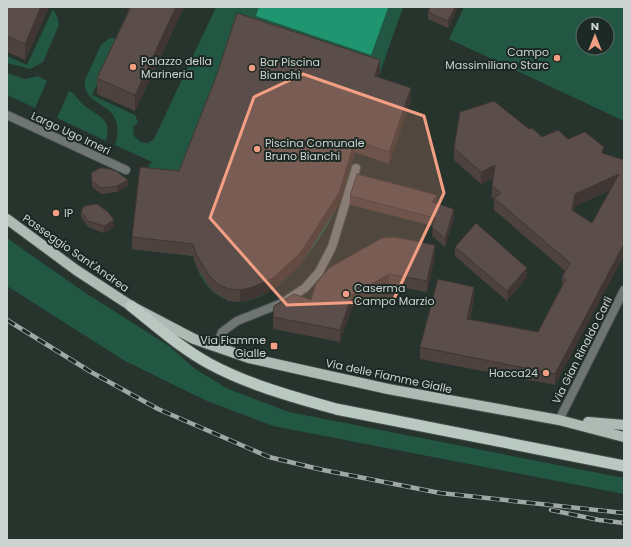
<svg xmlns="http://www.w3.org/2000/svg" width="631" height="547" viewBox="0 0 631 547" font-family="Poppins,sans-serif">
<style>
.green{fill:#215743;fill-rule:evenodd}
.water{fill:#1f9670}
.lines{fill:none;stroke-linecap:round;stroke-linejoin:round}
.minor-casing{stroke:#45504a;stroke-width:10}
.primary-casing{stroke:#45504a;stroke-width:12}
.trunk-casing{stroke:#45504a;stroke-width:13}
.minor{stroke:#6f7572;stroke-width:8}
.primary{stroke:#aebab4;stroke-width:10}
.trunk{stroke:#bac8c2;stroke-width:11}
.rail-casing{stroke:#9fa8a4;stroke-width:4.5}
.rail{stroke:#1d2924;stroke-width:3;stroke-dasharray:9;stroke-linecap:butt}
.wall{fill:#4e423f;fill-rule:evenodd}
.shaded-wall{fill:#403633}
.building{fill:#5b4d49;stroke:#403633;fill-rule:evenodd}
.marked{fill:#f39f84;fill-opacity:0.2;stroke:#f39f84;stroke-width:3;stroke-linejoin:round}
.poi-dot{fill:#f39f84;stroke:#1d2924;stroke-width:1.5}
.labels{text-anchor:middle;stroke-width:4;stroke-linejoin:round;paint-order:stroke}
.poi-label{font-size:11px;fill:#ccd3d0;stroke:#1d2924;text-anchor:start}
.street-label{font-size:11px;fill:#ccd3d0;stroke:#1d2924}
</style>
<rect width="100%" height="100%" fill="#27332d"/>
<g class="green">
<path d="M216,7l187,1c-15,40 -28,80 -41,120 -8,27 -15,56 -26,81 -15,34 -72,115 -117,87 -12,-7 -24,-26 -25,-40l-62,-7 8,-71 12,-16 -37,-17c14,-46 -34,-35 -30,-65l16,-35 9,-7 8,1 -26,56 43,20 3,7 -5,5 1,9 7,6 7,1 6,-4z"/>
<path d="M464,7h160v114l-175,-82zM583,24h24v24h-24z"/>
<polygon points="53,9 57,16 59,25 43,62 30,69 7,63 7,56 27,65"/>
<polygon points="7,73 25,79 38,76 47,81 35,108 7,95"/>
<path d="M69,91c7,3 9,9 15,14 14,12 29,13 22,36l-49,-23z"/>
<polygon points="7,238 84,292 169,346 194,368 226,388 289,412 624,478 624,494 273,426 207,401 125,361 7,286"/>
</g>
<polygon class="water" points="259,7 386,7 388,8 371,55 256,16"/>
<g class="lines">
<g class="minor-casing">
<g id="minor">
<polyline points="7,115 126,170"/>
<polyline points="216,347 222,332 237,321 282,303 305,288 319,272 332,247 356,168"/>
<polyline points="559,420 624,290"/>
</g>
</g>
<g class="primary-casing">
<g id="primary">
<polyline points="7,219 76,270 131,306 194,339 249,358 298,369 388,389 559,420 624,437"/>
<polyline points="588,422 624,425"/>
</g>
</g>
<g class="trunk-casing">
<path id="trunk" d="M131,306c25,20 51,43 79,58 39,21 83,33 126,45l288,57"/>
</g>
<use href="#minor" class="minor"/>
<use href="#primary" class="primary"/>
<use href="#trunk" class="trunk"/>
<g class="rail-casing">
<g id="rail">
<polyline points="7,320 91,372 158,409 269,457 323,470 440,493 624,513"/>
<polyline points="551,510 599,520 624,523"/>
</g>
</g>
<use href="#rail" class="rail"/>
</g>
<g class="wall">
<polygon points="7,7 49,7 25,60 7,52"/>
<polygon points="124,7 184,7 135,111 97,94 97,78 129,9"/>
<polygon points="458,7 448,28 428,19 428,12"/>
<polygon points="380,72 378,77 411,100 389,164 355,152 339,204 300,265 273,290 253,299 240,302 228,301 218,295 209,287 197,268 193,256 132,249 132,237 179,171"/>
<path d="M529,129l13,8 26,2 36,15 20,6 -69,225 -135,-26v-12l54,-48 -4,20 68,13 24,-47v-8l3,-6 -71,-61v-11l-2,-1v-12l1,-8 -12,6 -27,-24v-12zM611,190l-19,33 -18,-12 1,-5z"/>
<polygon points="91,173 128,186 117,192 101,194 92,187"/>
<polygon points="350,196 437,204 454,218 445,247 432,236 433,226 350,205"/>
<polygon points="81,211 114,227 104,233 88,227 81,217"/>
<polygon points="455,247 527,277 507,301 455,256"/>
<polygon points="435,257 427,292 389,285 352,307 340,342 273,329 273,317 311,300"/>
</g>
<g class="shaded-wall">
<polygon points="41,7 49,7 25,60 25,44"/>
<polygon points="176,7 184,7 135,111 135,95"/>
<polygon points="455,7 458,7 448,28 448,21"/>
<polygon points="380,60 380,72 375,88 375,76"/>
<polygon points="411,88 411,100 389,164 389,152"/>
<polygon points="355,140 355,152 339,204 300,265 273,290 253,299 240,302 240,290"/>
<polygon points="495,165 495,177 481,184 481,172"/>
<polygon points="619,174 619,186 575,206 572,222 572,210 575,194"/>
<polygon points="128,180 128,186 117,192 117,186"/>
<polygon points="437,195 437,204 432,202"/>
<polygon points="454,209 454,218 445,247 445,239"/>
<polygon points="114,220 114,227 104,233 104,226"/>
<polygon points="624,244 624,256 555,385 555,374"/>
<polygon points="435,245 435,257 427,292 427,281"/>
<polygon points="527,268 527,277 507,301 507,291"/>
<polygon points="389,274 389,285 352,307 340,342 340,330 352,295"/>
<polygon points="474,287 474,299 467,330 467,319"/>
</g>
<g class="building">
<polygon points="7,7 41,7 25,44 7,36"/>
<polygon points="131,7 176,7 135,95 97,78"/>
<polygon points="430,7 455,7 448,21 428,12"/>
<polygon points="237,13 380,60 375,76 411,88 389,152 355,140 339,193 300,253 273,278 253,287 240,290 228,289 218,284 209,275 197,256 193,244 132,237 140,167 179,171 216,77"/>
<path d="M494,101l35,28 3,-1 10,9 16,-7 10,9 17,-7 19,15 -2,6 22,7v84l-69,130 -135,-27 18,-68 36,8 -7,32 71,13 28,-53 -4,-2 8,-14 -76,-65 7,-5 -9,-7 3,-21 -14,7 -27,-24 6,-36zM619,174l-27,49 -20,-13 3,-16z"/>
<polygon points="100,168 105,168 116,171 128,180 117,186 101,188 92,181 91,173"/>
<polygon points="357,174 437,195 432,202 454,209 445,239 432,227 435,218 350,196"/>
<polygon points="97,204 108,212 114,220 104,226 88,221 81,211 84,206"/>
<polygon points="476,223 527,268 507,291 455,247"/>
<polygon points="394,237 435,245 427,281 389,274 352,295 340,330 273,317 274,306 294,294 311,300 316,284 329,268 382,238"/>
</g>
<path class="marked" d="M303,74l121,42 20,77 -51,108 -106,4 -77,-87 44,-121z"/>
<g class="poi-dot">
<circle cx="557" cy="58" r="4"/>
<circle cx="133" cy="67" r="4"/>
<circle cx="252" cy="68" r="4"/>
<circle cx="257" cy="149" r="4"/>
<circle cx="56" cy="213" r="4"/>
<circle cx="346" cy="294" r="4"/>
<rect x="270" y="342" width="8" height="8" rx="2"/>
<circle cx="546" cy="373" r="4"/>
</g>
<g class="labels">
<g class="poi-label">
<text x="549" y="56" text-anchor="end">Campo<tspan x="549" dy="13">Massimiliano Starc</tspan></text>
<text x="141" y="65">Palazzo della<tspan x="141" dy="13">Marineria</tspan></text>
<text x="260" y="66">Bar Piscina<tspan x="260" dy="13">Bianchi</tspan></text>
<text x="265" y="147">Piscina Comunale<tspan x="265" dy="13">Bruno Bianchi</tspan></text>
<text x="64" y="217">IP</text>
<text x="354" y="292">Caserma<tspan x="354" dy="13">Campo Marzio</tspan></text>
<text x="266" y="344" text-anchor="end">Via Fiamme<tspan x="266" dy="13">Gialle</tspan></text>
<text x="538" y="377" text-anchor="end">Hacca24</text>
</g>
<g class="street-label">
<text transform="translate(71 133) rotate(25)" y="4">Largo Ugo Irneri</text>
<text transform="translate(76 253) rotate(35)" y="4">Passeggio Sant'Andrea</text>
<text transform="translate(582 350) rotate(-63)" y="4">Via Gian Rinaldo Carli</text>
<text transform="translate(389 376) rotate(12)" y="4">Via delle Fiamme Gialle</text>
</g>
</g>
<rect width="631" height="547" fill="none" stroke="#ccd3d0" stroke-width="16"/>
<g transform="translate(595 36)"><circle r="19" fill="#1d2924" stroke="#636d69"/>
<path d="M0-3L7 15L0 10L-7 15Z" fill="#f39f84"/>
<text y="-6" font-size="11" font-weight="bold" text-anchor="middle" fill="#ccd3d0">N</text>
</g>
</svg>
